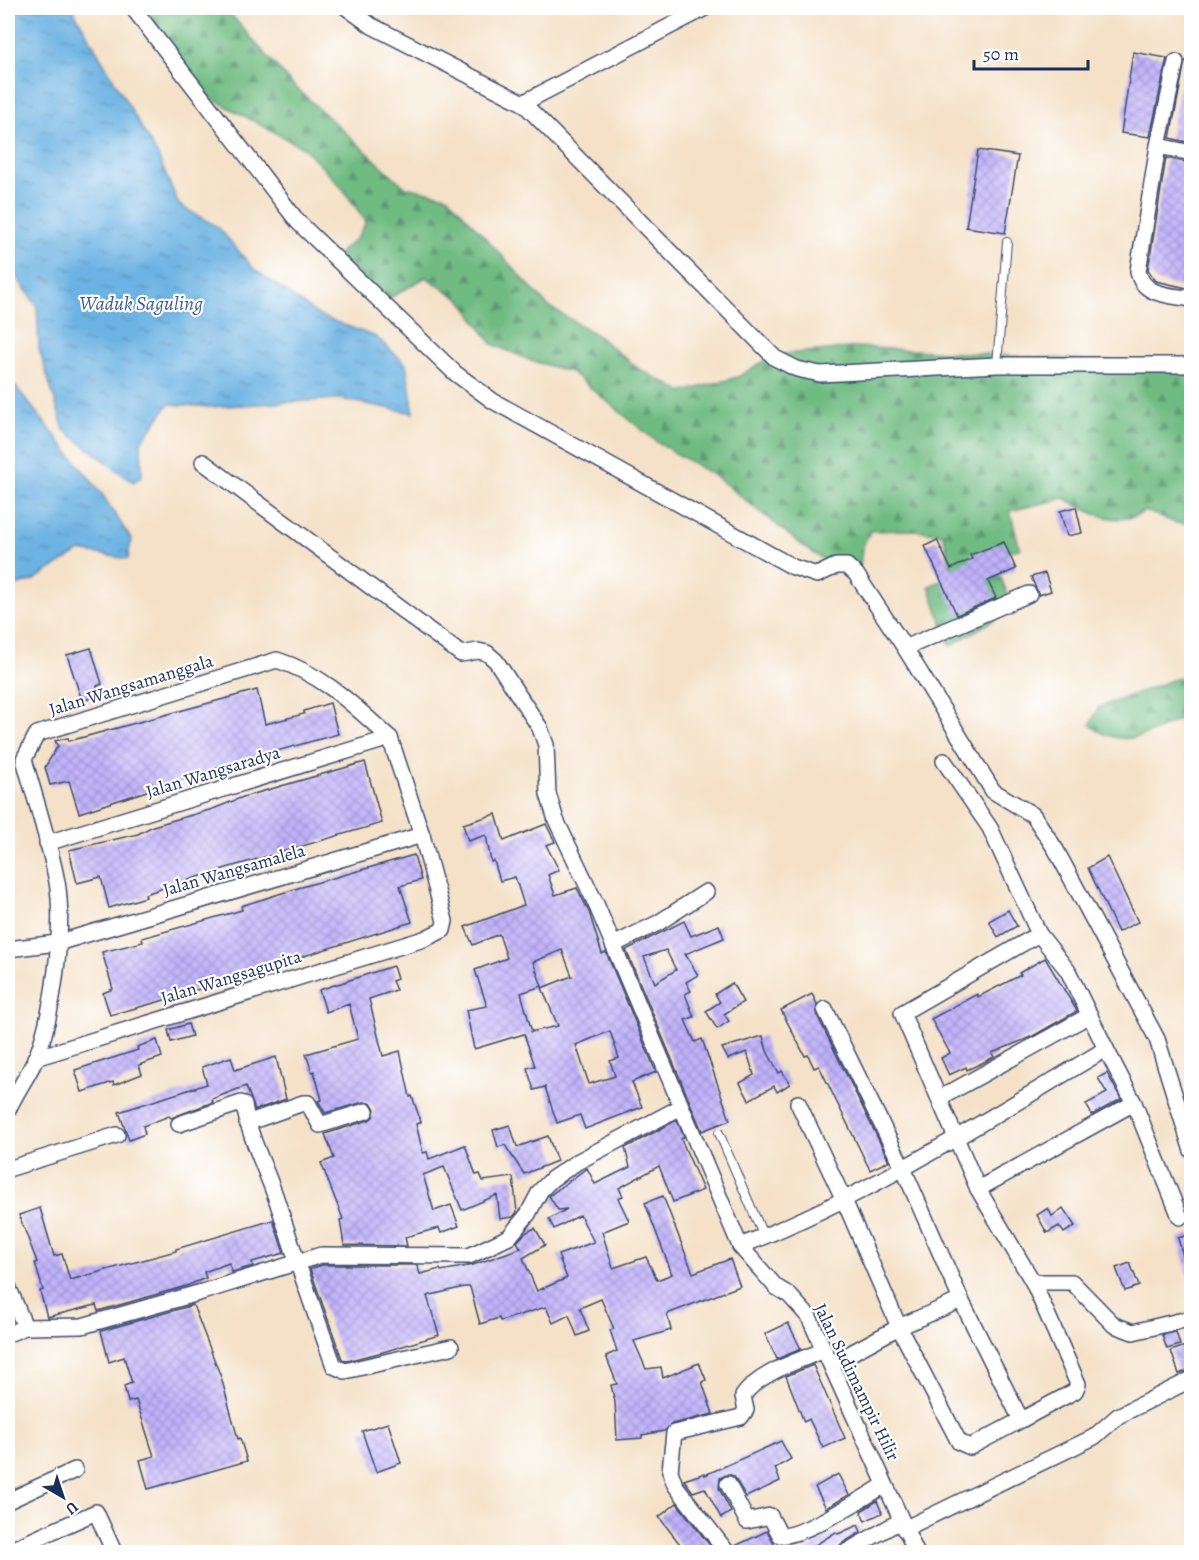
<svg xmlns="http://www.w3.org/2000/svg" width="1199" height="1560" viewBox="0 0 1199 1560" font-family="Alegreya,serif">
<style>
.forest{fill:url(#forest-firs);stroke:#457570;stroke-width:1.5}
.water{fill:url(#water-ripples);stroke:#4470a0;stroke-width:1.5}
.building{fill:url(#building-cross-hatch);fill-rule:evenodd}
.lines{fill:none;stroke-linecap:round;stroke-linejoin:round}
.service-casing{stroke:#3c4a6e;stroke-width:10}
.minor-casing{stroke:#3c4a6e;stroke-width:18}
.service{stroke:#fff;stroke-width:8}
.minor{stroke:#fff;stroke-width:15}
.labels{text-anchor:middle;stroke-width:4.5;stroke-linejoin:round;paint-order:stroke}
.street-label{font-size:18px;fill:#1b2f5e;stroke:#fff}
.water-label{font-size:20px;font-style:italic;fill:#375d8c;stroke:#fff}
</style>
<defs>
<pattern id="forest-firs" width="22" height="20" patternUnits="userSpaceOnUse" patternTransform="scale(1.5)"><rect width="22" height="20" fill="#6fbb82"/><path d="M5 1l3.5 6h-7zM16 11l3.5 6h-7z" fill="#5a986e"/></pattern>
<pattern id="water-ripples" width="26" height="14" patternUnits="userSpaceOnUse" patternTransform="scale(1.5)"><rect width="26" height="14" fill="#6cb2e2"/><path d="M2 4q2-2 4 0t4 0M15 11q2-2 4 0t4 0" fill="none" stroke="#5891ba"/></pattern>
<pattern id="building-cross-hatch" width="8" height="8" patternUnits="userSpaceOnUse" patternTransform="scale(1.5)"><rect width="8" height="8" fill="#c1b3fb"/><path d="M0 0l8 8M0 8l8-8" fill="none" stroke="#9c92ce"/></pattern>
</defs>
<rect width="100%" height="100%" fill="#fff"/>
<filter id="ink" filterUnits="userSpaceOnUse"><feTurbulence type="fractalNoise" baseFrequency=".0167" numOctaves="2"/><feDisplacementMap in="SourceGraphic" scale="12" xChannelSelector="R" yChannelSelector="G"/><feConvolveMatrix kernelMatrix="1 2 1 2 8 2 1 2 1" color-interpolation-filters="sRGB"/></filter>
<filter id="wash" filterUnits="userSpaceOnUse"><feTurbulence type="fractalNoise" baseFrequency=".008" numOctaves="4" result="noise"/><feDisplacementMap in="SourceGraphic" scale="24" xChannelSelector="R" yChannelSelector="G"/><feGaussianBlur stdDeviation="1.35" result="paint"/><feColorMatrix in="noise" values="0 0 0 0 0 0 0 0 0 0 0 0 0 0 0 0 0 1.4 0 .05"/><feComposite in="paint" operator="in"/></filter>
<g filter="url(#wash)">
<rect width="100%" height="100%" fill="#f4e1c7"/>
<g class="forest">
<path d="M135,8h90l66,75 114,104 42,9 102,111 45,26 45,36 44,23 55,-15 36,-22 85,-8 262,15 70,10v152l-15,-1 -31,-12c-27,17 -55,3 -80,-13l-55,13 10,38 -28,5 21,55 -63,37 -21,-60 24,-10 -10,-42 -29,-4 -44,1 -8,18 -2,17 -24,2 -33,-22 -88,-70 -57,-33 -87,-71 -42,-12 -37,-16 -31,-44 -35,-23 -41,24 -47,-47 19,-16 9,-16 -23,-33 -38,-40 -98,-53z"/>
<path d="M1191,673v40c-35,17 -66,41 -101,12l9,-18z"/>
</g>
<g class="water">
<polygon points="8,8 72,8 158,156 179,205 218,227 254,269 320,316 376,337 406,364 414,413 340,399 210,407 169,404 141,442 142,476 133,482 64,430 39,349 37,306 8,265"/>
<polygon points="8,377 102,494 131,539 128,559 80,551 32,581 8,588"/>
</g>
<g id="blocks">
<g class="building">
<polygon points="1133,52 1167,58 1150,137 1121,133"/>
<polygon points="1185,61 1191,62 1191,143 1170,138"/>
<polygon points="978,150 1018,156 1005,233 966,227"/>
<polygon points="1166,158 1191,163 1191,289 1156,281 1148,270"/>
<polygon points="1076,507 1082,533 1067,536 1060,511"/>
<polygon points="937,540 951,569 972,559 970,555 1004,542 1016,569 988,581 996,598 957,615 925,546"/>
<polygon points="1045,573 1051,591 1039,595 1031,577"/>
<polygon points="91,648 102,684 97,686 100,695 82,701 67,655"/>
<polygon points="257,690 265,724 304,714 304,711 330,703 338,734 230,764 79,813 69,781 50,785 45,767 58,746 55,741 68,738 69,741"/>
<polygon points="365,762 382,823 223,869 145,894 146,897 109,908 101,877 77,883 69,850 138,834 153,826 213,809 243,797"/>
<path d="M496,814l8,27 42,-17 9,18 -9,3 13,25 -11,5 7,20 22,-7 12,24 13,42 4,-2 50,120 -24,10 10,25 -57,22 -5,-14 -23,8 -12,-36 -11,3 -7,-22 8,-2 -11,-32 -50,15 -8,-39 21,-4 -12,-36 32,-12 -8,-24 -26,11 -8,-18 59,-22 -9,-28 -15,4 -6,-20 -3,1 -5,-27 -18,6 -5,-17zM562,950l10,26 -30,12 16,38 -28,6h2l-11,-39 21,-7 -9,-24zM610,1031l9,27 -9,3 5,15 -26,8 -13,-39z"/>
<polygon points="414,855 421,880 400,886 412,922 158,1002 110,1015 103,993 113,989 102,952 143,942 142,938 242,910 241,906 298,888"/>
<polygon points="1107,857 1138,922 1118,932 1088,868"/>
<polygon points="1008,910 1017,926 998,937 989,921"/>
<path d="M684,921l7,15 28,-11 5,13 -39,16 13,21 -12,7 5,9 -6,3 9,23 -9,3 10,22 7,-3 28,81 -28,11 -76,-181zM666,950l10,20 -21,13 -11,-26z"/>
<polygon points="1045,958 1077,1011 1033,1036 992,1053 994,1057 982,1063 967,1070 966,1067 949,1075 941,1058 950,1053 931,1019 977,994 978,997 1021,975 1019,973"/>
<polygon points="393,966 397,979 392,981 396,990 369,999 383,1056 400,1051 410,1097 412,1096 421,1122 416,1124 423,1153 427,1152 429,1159 465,1145 476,1175 480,1174 483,1181 513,1177 517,1212 513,1217 500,1219 497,1195 462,1210 444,1167 423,1175 434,1211 451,1205 459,1226 441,1233 439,1228 405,1237 407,1246 344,1245 340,1220 343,1219 321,1163 334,1158 325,1134 369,1120 373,1117 375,1109 372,1104 364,1102 325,1113 318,1101 322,1100 314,1071 312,1072 306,1054 358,1039 349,1004 326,1012 319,990"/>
<polygon points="732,983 743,1002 724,1014 729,1021 717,1029 706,1011 720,1002 715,994"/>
<polygon points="812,994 817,1004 816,1013 889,1161 870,1170 819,1066 814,1068 808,1055 805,1056 781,1010"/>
<polygon points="188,1024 192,1036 171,1042 168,1030"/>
<polygon points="763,1036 767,1051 779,1073 782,1071 790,1084 777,1092 774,1086 749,1100 740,1083 754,1075 747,1052 728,1059 722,1048"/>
<polygon points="157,1040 162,1057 139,1065 142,1074 114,1085 113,1082 82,1092 75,1070 138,1050 137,1047"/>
<polygon points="231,1057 235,1070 276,1057 286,1099 255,1110 246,1086 212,1099 213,1102 171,1118 169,1116 143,1126 145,1134 129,1140 119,1112 207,1084 202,1067"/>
<polygon points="1107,1073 1121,1099 1092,1115 1086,1104 1107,1093 1098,1078"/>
<polygon points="677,1120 684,1137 681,1139 703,1190 673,1202 659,1166 619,1188 623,1196 618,1198 629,1221 602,1232 613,1268 646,1257 657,1280 672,1274 645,1203 663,1196 693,1273 730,1259 740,1286 667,1314 671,1330 634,1341 646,1369 661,1367 663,1378 699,1363 706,1380 702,1382 713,1414 672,1424 664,1431 642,1435 642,1438 617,1440 615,1402 611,1385 617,1384 606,1356 617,1351 610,1330 614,1329 601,1299 580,1308 589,1331 577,1336 569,1315 553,1323 546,1307 500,1321 499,1318 480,1324 470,1287 464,1287 427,1296 439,1335 383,1352 346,1361 342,1359 310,1269 322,1265 417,1265 420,1274 440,1269 441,1271 473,1265 521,1248 517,1242 525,1233 535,1228 545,1245 523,1258 537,1291 567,1278 558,1255 594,1242 580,1215 554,1229 549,1219 567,1209 558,1210 549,1196 587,1168 595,1184 630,1167 625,1148"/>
<polygon points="510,1125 517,1147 548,1136 557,1161 524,1174 505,1145 498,1147 493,1130"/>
<polygon points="40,1208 54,1256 62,1254 70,1280 176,1251 176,1249 273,1220 284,1253 252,1262 253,1266 232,1272 229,1263 204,1272 206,1278 186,1286 98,1311 96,1305 47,1317 40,1291 43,1290 35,1263 37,1262 19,1215"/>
<polygon points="1048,1208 1052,1216 1063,1208 1075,1226 1064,1233 1059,1226 1047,1233 1037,1215"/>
<polygon points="1191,1234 1191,1274 1188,1275 1178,1238"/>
<polygon points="1130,1263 1139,1286 1125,1291 1116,1268"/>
<polygon points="193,1305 221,1377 238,1439 240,1438 247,1461 148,1489 140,1460 154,1456 136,1400 128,1402 124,1386 132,1383 124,1357 109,1362 101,1331"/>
<polygon points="788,1323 801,1349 777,1359 765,1334"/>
<polygon points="1176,1332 1180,1345 1167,1349 1162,1335"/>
<polygon points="1188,1345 1191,1356 1191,1369 1179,1374 1171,1351"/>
<polygon points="813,1365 845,1438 823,1448 809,1419 804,1422 786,1376"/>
<polygon points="388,1423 401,1463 376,1472 362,1431"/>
<polygon points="781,1441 791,1459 775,1468 780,1481 746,1497 734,1476 728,1474 720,1478 719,1488 731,1512 721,1518 705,1488 693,1492 684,1480 705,1473 705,1475"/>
<polygon points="838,1474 849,1495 826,1508 815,1487"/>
<polygon points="877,1501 882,1513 865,1521 861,1511"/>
<polygon points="677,1503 715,1552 686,1552 659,1517"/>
<polygon points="858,1525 861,1532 841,1544 836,1552 804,1552 836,1532 838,1534"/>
<polygon points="767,1531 778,1552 736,1552 735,1546"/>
</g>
</g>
</g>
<g filter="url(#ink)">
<use href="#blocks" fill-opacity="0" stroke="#3c4a6e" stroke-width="1.5"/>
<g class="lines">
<g class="service-casing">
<g id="service">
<polyline points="997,365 1007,242"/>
<polyline points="719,1133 764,1237"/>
</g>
</g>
<g class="minor-casing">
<g id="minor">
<polyline points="133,8 298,222 455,373 493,401 793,567 817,575 836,566 847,566 856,574 905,648 993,791 1033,815 1056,850 1157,1039 1192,1151"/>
<polyline points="347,8 372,26 523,103 775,358 797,369 820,374 997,365 1192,365"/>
<path d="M1176,62l-18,84 -20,125c4,25 32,24 54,28"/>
<polyline points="523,103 705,8"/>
<polyline points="1158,146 1192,153"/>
<polyline points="203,462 461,654 478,651 487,653 496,661 540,728 546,745 548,794 556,820 596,904 740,1246 776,1287 789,1295 809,1317 916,1552"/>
<polyline points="905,648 1029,594"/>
<polyline points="47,843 390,738"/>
<polyline points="613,945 658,923 706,892"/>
<polyline points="8,949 57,943 422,835"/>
<polyline points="825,1009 903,1168 961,1300 899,1327 831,1364"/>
<polyline points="35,1058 424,939 443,930 445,921 422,835 390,738"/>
<polyline points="940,1098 1090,1015"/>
<polyline points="798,1103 844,1200 899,1327 959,1442 970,1447 1021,1420"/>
<polyline points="1134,1103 1180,1217"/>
<path d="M8,1110c8,-18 20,-34 28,-52 17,-42 29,-131 21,-176 -8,-42 -22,-83 -33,-123l13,-25 240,-74c47,15 77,46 113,78"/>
<polyline points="247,1123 303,1103 308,1103 320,1125 366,1111"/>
<path d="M179,1124l62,-21 3,2c6,35 22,63 33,96 18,55 37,110 57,165l11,5 106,-24"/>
<polyline points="8,1169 117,1135"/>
<polyline points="978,1189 1134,1103 1106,1049"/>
<path d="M740,1246c129,-50 247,-127 366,-197l-38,-78 -29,-37 -49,-106 -46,-67"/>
<polyline points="1033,1282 1072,1282 1114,1325 1133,1332 1192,1318"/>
<polyline points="8,1286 25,1327"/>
<polyline points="961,1300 1021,1420 1075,1391 1078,1384 1033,1282 978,1189 902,1013 1039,934"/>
<polyline points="8,1334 25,1327 82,1326 202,1292 321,1255 469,1256 509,1237 528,1214 540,1191 552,1179 577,1162 681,1107"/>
<path d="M728,1484l19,37 23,-5 10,19c18,5 86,-39 105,-50"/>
<polyline points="8,1501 75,1470"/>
<polyline points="904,1529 1094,1437 1118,1416 1192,1379"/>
<polyline points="8,1551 96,1512 114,1552"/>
<path d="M727,1552l-52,-67 -5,-14 4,-38 67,-16 5,-7 -3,-14c16,-24 56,-35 81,-46"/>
<polyline points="846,1552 900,1521"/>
</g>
</g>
<use href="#service" class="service"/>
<use href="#minor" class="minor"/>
</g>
</g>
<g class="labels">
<g class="street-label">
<text transform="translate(131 685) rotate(-17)" y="6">Jalan Wangsamanggala</text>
<text transform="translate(213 772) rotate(-17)" y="6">Jalan Wangsaradya</text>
<text transform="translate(234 870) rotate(-16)" y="6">Jalan Wangsamalela</text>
<text transform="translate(231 977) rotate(-17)" y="6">Jalan Wangsagupita</text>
<text transform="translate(857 1382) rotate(64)" y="6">Jalan Sudimampir Hilir</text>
</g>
<g class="water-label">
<text x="141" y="310">Waduk Saguling</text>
</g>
</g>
<rect width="1199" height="1560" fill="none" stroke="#fff" stroke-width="30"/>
<g transform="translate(63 1497) rotate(141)" stroke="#ffffff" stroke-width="4.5" paint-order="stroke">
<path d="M0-4.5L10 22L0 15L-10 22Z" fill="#1b2f5e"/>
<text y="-9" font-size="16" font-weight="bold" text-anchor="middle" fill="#1b2f5e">U</text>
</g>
<path d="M974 60v9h114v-9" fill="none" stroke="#1b2f5e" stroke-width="3"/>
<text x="983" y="60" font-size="18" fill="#1b2f5e" stroke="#ffffff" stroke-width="4.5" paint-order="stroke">50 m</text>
</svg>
